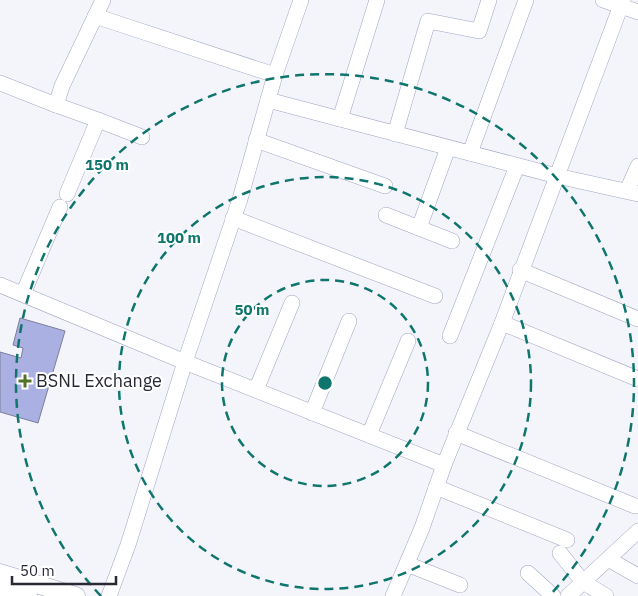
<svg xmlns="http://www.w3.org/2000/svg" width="638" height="596" viewBox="0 0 638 596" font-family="'IBM Plex Sans',sans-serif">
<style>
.building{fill:#aab0e1;stroke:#7b7e9b}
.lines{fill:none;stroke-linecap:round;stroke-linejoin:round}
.minor-casing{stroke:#a1a5c3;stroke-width:16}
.tertiary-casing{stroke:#a1a5c3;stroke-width:19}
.minor{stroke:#fff;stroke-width:15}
.tertiary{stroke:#fff;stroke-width:18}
.ring{fill:none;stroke:#0f766e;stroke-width:2.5;stroke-dasharray:9 6}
.poi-dot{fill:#517127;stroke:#fff;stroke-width:2}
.labels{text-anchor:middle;stroke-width:4;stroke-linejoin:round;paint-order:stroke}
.poi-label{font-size:18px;fill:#282935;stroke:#fff;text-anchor:start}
.centre{fill:#0f766e;stroke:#fff;stroke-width:2.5}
.ring-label{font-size:15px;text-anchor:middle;font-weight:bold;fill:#0f766e;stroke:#fff;stroke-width:4;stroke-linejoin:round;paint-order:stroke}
</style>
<rect width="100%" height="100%" fill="#f4f5fb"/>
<polygon class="building" points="20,318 65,331 38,423 0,412 0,352 21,358 23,348 13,345"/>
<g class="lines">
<g class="minor-casing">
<g id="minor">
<polyline points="603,0 638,12"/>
<polyline points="95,16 275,75"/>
<polyline points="0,83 56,105 62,86 103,0"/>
<polyline points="268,100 557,176 638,194"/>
<polyline points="56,105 98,120 67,194"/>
<polyline points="340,119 377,0"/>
<polyline points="98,120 142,137"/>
<polyline points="395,134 428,21 479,31 489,0"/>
<polyline points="256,140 385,186"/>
<polyline points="470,153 526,0"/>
<polyline points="627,191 638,166"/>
<polyline points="386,215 452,241"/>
<polyline points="233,218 435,296"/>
<polyline points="419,228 448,148"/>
<polyline points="520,270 638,319"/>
<polyline points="0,285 185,362 444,465 422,528 393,596"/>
<polyline points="23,294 60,207"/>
<polyline points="502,323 638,379"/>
<polyline points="450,336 517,166"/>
<polyline points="256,390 292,303"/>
<polyline points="312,413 349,321"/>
<polyline points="456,433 635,506"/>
<polyline points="369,435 408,341"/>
<polyline points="444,465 502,323 623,0"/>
<polyline points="436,487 567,540"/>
<polyline points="560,553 583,582 606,596"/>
<polyline points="608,559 638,576"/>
<polyline points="407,564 460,585"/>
<polyline points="528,573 553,596"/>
<polyline points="109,596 128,545 185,362 240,199 275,75 301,0"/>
<polyline points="568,596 638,531"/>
</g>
</g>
<g class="tertiary-casing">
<g id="tertiary">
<polyline points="0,573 76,596"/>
<polyline points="0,588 28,596"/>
</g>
</g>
<use href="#minor" class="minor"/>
<use href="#tertiary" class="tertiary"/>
</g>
<g class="ring">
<circle cx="325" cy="383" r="103"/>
<circle cx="325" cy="383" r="206"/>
<path d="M101 596A309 309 0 1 1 549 596"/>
</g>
<path class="poi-dot" d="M22.5 373.5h5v5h5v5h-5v5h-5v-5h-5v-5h5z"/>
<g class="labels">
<g class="poi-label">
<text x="36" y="387">BSNL Exchange</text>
</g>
</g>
<circle cx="325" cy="383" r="8" class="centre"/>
<g class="ring-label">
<text x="107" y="170">150 m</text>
<text x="179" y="243">100 m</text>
<text x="252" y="315">50 m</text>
</g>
<path d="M12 576v8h104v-8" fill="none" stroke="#282935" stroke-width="2.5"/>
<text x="20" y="576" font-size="15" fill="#282935" stroke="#ffffff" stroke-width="4" paint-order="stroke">50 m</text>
</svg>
